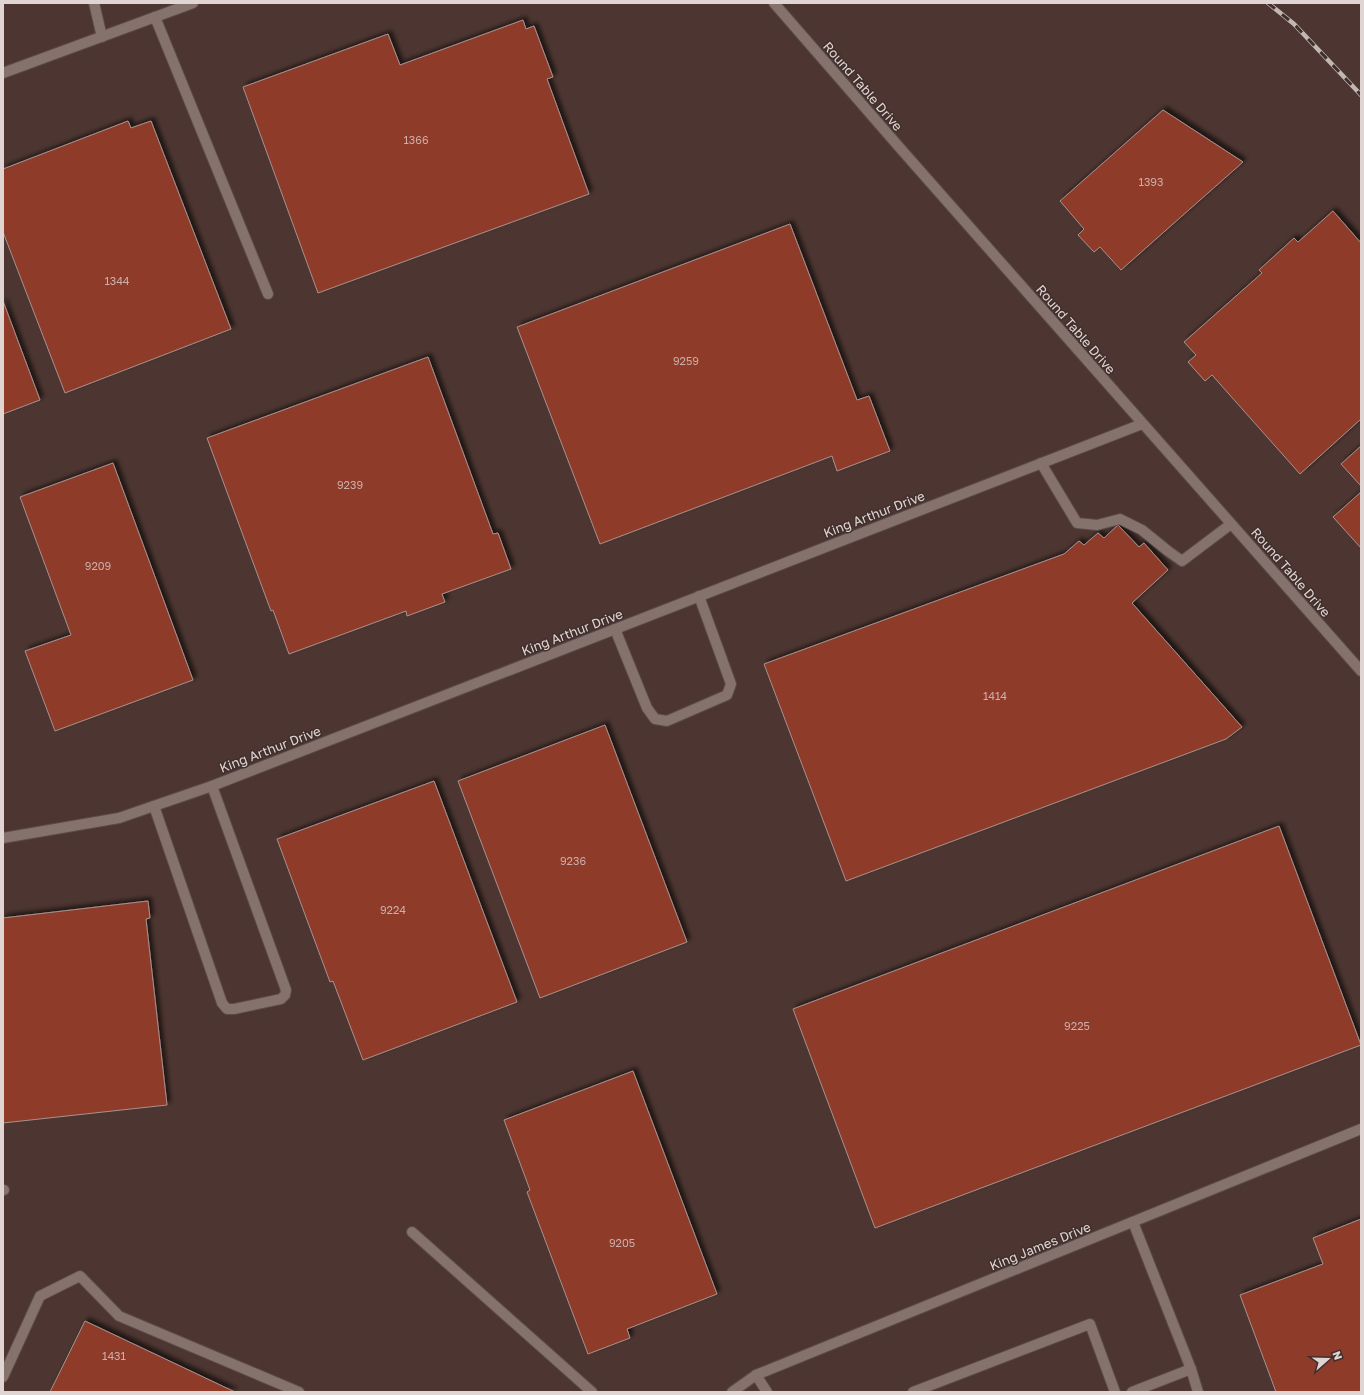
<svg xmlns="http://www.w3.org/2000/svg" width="1364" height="1395" viewBox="0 0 1364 1395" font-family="'Golos Text',sans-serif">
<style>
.built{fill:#4d3631}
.building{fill:#8e3a2b;stroke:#a6928e;filter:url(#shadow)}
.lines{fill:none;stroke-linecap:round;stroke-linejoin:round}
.minor-casing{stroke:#5a4c49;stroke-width:12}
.minor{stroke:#85726d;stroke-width:10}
.rail-casing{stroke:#c3b7b4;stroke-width:4.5}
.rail{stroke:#402f2c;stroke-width:3;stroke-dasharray:9;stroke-linecap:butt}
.labels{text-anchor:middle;stroke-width:3;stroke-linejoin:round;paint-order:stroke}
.number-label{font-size:11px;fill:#ccaea9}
.street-label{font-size:13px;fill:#e0d5d3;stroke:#402f2c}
</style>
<defs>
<filter id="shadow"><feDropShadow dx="3.5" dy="-3.5" stdDeviation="2" flood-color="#0009"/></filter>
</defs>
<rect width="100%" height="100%" fill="#402f2c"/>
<rect class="built" x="3" y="3" width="1358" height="1389"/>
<g class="building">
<polygon points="523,20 526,29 534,26 553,77 547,79 589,194 318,293 243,87 388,34 400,65"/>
<polygon points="1163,110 1243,162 1121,270 1100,247 1094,252 1078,235 1084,229 1060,201"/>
<polygon points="128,121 131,128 151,121 231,329 65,393 3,232 3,169"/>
<polygon points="1333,211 1361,243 1361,419 1300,474 1212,375 1205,381 1188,362 1196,355 1184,342 1262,273 1259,270 1294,238 1298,242"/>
<polygon points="790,224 857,400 869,396 890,451 837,471 832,456 600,544 517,327"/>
<polygon points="3,301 40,400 3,414"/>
<polygon points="428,357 493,534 498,533 511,569 442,594 445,602 407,616 406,611 289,654 273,610 271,611 207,438"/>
<polygon points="1361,446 1361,486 1341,464"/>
<polygon points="113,463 193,680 55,731 25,651 71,635 20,497"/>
<polygon points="1361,492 1361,548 1333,517"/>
<polygon points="1118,525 1139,547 1144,543 1168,570 1132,603 1242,727 1226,739 846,881 764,664 1064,554 1079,541 1084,545 1098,533 1104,538"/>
<polygon points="605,725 687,942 540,998 458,781"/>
<polygon points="434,781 517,1002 363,1060 333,981 330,982 277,839"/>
<polygon points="1279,826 1361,1045 875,1228 793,1009"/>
<polygon points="148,901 150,918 146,919 167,1105 3,1123 3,918"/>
<polygon points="633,1071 717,1294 627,1329 630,1338 588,1354 527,1192 530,1190 504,1120"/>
<polygon points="1361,1219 1361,1392 1276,1392 1240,1295 1323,1264 1313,1238"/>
<polygon points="85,1321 235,1392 50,1392"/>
</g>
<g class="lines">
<g class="minor-casing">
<g id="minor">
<polyline points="94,3 102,37"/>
<polyline points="774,3 900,148 1361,671"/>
<polyline points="155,17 268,294"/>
<polyline points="3,73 193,3"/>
<polyline points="1041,463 1077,523 1097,525 1120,519 1142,530 1168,551 1182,561 1231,524"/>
<polyline points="615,629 647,708 655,719 667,721 727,695 731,684 699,596"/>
<polyline points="154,806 222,1003 227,1009 234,1009 281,999 285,995 286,990 212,786"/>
<polyline points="3,838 119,818 212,786 1142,424"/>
<polyline points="3,1190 4,1190"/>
<polyline points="1133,1222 1191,1369 1198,1392"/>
<polyline points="412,1232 592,1392"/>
<polyline points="756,1375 767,1392"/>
<polyline points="3,1377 40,1296 80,1276 119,1316 299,1392"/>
<polyline points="732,1392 756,1375 1361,1129"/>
<polyline points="913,1392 1090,1324 1115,1392"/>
<polyline points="1132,1392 1191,1369"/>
</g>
</g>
<use href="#minor" class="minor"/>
<g class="rail-casing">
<polyline id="rail" points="1268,3 1294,24 1361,95"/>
</g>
<use href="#rail" class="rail"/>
</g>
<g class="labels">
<g class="number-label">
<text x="416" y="144">1366</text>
<text x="1151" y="186">1393</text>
<text x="117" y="285">1344</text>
<text x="686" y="365">9259</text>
<text x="350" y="489">9239</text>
<text x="98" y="570">9209</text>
<text x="995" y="700">1414</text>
<text x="573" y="865">9236</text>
<text x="393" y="914">9224</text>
<text x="1077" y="1030">9225</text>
<text x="622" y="1247">9205</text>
<text x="114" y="1360">1431</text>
</g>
<g class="street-label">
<text transform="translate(863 86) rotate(49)" y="5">Round Table Drive</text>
<text transform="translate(1076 329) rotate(49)" y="5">Round Table Drive</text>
<text transform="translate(874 514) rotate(-21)" y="5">King Arthur Drive</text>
<text transform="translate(1291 572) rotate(49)" y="5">Round Table Drive</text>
<text transform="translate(572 632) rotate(-21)" y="5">King Arthur Drive</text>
<text transform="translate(270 749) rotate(-21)" y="5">King Arthur Drive</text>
<text transform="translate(1040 1246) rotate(-22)" y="5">King James Drive</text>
</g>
</g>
<rect width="1364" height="1395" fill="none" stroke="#e0d5d3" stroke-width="8"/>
<g transform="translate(1328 1359) rotate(70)" stroke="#402f2c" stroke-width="3" paint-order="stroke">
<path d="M0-3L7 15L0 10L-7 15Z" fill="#e0d5d3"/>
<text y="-6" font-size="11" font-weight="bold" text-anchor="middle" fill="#e0d5d3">N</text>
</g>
</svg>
